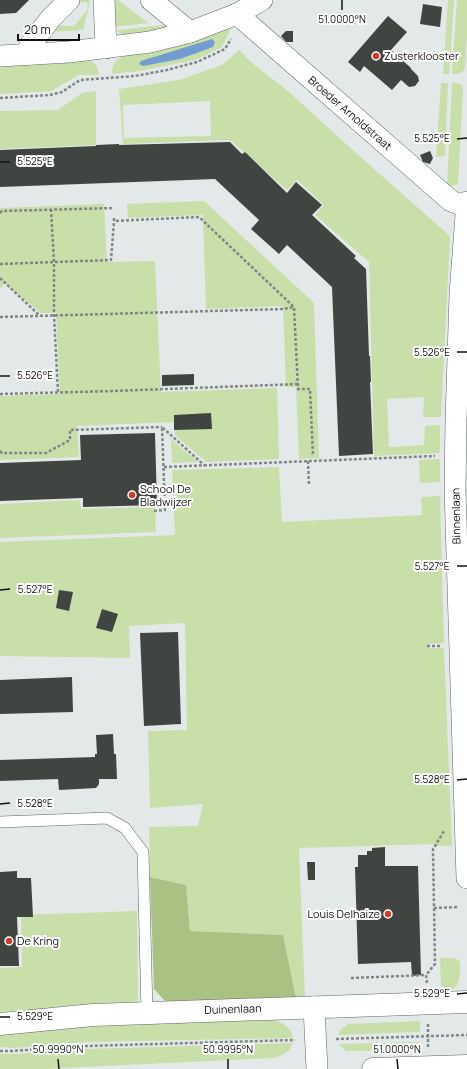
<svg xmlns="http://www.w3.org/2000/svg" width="467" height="1069" viewBox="0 0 467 1069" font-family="Manrope,sans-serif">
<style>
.green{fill:#c9dfa9;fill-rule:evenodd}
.forest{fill:#a9c183}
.water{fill:#739dd0}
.building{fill:#414542}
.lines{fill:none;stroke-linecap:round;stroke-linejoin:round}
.lane-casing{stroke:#616666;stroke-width:12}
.street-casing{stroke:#616666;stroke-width:22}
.secondary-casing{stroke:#616666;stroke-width:23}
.path{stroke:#828786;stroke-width:2.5;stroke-dasharray:3 2;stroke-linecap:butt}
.lane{stroke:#fff;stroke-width:11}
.street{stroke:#fff;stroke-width:21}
.secondary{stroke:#fff;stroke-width:22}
.ticks{fill:none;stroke:#101312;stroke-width:1.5}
.poi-dot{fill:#cb3e2d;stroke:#fff;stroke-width:1.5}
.labels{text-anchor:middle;stroke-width:4;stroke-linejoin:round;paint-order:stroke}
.poi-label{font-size:11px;fill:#101312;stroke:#fff;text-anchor:start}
.street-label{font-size:11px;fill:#101312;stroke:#fff}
.ticks-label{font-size:10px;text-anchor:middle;fill:#101312;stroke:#fff;stroke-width:4;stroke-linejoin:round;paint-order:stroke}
</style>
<rect width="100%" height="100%" fill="#e3e9e8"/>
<g class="green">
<polygon points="76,0 89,0 90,3 83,30 47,32 53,26 74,26 88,9 87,2 74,2"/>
<polygon points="111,0 118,0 148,23 114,27"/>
<polygon points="448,0 454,0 449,74 443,74"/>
<path d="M457,0h10v35l-2,33c-3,6 -7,6 -13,6z"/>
<polygon points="172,24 172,28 128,36 122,34 117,30"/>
<path d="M230,26l1,3 -9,18 -27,13 -56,11 -27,3c0,-7 1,-12 8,-16 7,-4 27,-5 36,-7 26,-5 50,-15 74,-25z"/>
<path d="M239,50l13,13 37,29 67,61 94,83 -9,181h-18l1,-20 -37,2 2,48 35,-2 1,-19 15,-1v28l-66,3 -5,-194 -54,-47 9,-10 -27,-25 -10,10 -57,-50 -107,4 -4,-55 60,-9 43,-15zM210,101l1,35 -87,2 -1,-33z"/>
<polygon points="91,61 97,66 99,75 79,75 51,91 0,94 0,65"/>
<polygon points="441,83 448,83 445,156 436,157"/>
<polygon points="452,83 458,83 462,85 463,90 458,184 447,187"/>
<polygon points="96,91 96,145 0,149 0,111 58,110 82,93"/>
<polygon points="204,201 314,303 319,458 299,459 296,387 286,387 283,306 206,309 203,215 128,218 127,204"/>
<polygon points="104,204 107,262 155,261 161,392 277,388 279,459 206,462 175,435 175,422 77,426 79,457 0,460 0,396 60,394 56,313 41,313 5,283 0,289 0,209 1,208"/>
<polygon points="171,439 198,462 172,463"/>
<polygon points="440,459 440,482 420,483 419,460"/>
<polygon points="279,467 282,522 422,515 421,497 440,496 444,643 428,644 428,648 444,648 452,846 436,846 436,844 299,848 305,999 296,998 283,935 190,931 186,885 150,877 149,827 198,826 203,804 150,808 148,731 187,730 185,623 129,626 130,658 0,656 0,542 175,535 172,470"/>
<polygon points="80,500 81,509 155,507 156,532 0,538 0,504"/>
<polygon points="137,911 138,1003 0,1012 0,968 22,967 21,915"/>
<path d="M440,958c8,0 15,-2 20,4 0,17 1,29 -19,31z"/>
<path d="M271,1018c10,5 20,8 22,20l-209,4 -69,6 -15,-1v-18z"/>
<polygon points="420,1021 420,1032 338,1035 340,1030 348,1024"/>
<polygon points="420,1042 420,1050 346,1051 339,1044"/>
<polygon points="293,1043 289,1051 280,1056 272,1058 44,1069 0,1069 0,1054 13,1054 84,1049"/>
</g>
<polygon class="forest" points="150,877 186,885 190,931 283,935 296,998 166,1002 154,989"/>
<polygon class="water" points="212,39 215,42 213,47 180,59 143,66 139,64 141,61"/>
<g class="building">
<polygon points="0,0 29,0 16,13 0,14"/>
<polygon points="423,4 442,7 440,27 420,24"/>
<polygon points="388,16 407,32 391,50 411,68 411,69 418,76 419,81 415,86 409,87 401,80 392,90 364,66 360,72 348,62"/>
<polygon points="286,31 293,31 293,42 286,42 281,36"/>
<polygon points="230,142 242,154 245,152 287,193 296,182 322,205 312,215 356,256 354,258 366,269 369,356 370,356 371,382 370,382 373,454 339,456 332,287 287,245 279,254 251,229 259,220 215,179 0,187 0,150 96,146 96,145 119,144 119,145"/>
<polygon points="430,151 433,158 430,164 423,162 420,155"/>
<polygon points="194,374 194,385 162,386 162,375"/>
<polygon points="211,413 212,429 174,430 174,415"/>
<polygon points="155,433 157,505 83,507 83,498 0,501 0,463 81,460 80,435"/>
<polygon points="59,590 73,592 69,611 56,608"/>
<polygon points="102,609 118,614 112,632 96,628"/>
<polygon points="178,632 181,724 144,726 140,633"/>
<polygon points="72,677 73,712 0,714 0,680"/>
<polygon points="113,734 114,754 116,754 117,779 99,779 99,784 96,788 59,790 58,779 0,781 0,760 95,757 95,754 97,754 96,735"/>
<polygon points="385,847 385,866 418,866 421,975 412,976 411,962 358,964 355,867 358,867 358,855 367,855 367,851 372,851 372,848"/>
<polygon points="307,862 315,862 315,880 308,880"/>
<polygon points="17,871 17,878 31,878 33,917 17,917 19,966 0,966 0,872"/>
</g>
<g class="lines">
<g class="lane-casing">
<polyline id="lane" points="0,822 107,818 125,828 143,852 147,1012"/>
</g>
<g class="street-casing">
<g id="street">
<polyline points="104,0 106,48"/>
<polyline points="151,0 190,32"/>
<polyline points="237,14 451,201 467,207"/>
<polyline points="31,54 30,45 51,18 69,0"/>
<polyline points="0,56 69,52 150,42 190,32 237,14 262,0"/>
<polyline points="467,202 460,294 456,421 455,489 467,878"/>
<polyline points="314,1007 317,1069"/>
</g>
</g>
<g class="secondary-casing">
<g id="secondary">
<polyline points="0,1024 93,1015 467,1002"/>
<polyline points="373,1069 467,1066"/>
</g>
</g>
<g class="path">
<polyline points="0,98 50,95 62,92 80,80 135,76 167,70 197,62 225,49 231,39"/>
<polyline points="51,209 54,262 54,315 58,392"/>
<polyline points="0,213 2,211 114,208"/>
<polyline points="114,218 114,221 199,217 294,307 298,389 310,389 313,456"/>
<polyline points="0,264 111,260 114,221"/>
<polyline points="0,278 40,316"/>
<polyline points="0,317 283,309 294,307"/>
<polyline points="0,394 113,391 298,384"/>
<polyline points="0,451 2,453 46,453 70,440 70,430 162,427"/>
<polyline points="308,461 309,486"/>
<polyline points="164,467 435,456"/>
<polyline points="154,511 165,510 162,427 204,465"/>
<polyline points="427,646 440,646"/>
<polyline points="434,908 459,907"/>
<polyline points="351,978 426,975"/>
<polyline points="427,983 426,975 435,964 433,849 435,846 444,831"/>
<polyline points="428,1024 428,1047"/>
<polyline points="336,1039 467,1035"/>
<polyline points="0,1051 12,1051 86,1046 295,1040"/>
</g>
<use href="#lane" class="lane"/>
<use href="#street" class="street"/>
<use href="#secondary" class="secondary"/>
</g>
<path class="ticks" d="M342,0v10M457,139l10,-1M0,162h10M457,352h10M0,376h10M457,566h10M0,590l10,-1M457,780l10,-1M0,804l10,-1M457,994l10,-1M0,1017h10M58,1059l1,10M228,1059v10M397,1059l1,10"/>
<g class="poi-dot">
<circle cx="376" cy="56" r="4"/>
<circle cx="132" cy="495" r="4"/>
<circle cx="388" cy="914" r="4"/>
<circle cx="9" cy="941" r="4"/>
</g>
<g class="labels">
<g class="poi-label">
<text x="384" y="60">Zusterklooster</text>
<text x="140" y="493">School De<tspan x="140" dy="13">Bladwijzer</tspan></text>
<text x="380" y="918" text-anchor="end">Louis Delhaize</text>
<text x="17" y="945">De Kring</text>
</g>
<g class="street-label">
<text transform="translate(350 113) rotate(41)" y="4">Broeder Arnoldstraat</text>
<text transform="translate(456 516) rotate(-91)" y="4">Binnenlaan</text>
<text transform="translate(233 1009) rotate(-2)" y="4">Duinenlaan</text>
</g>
</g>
<g class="ticks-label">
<text x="342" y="23">51.0000°N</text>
<text x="432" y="142">5.525°E</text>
<text x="35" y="165">5.525°E</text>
<text x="432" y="356">5.526°E</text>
<text x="35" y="379">5.526°E</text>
<text x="432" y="570">5.527°E</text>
<text x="35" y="593">5.527°E</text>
<text x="432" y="783">5.528°E</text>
<text x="35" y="807">5.528°E</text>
<text x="432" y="997">5.529°E</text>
<text x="35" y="1020">5.529°E</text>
<text x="58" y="1053">50.9990°N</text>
<text x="228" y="1053">50.9995°N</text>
<text x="397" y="1053">51.0000°N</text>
</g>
<path d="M18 34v6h61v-6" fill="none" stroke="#101312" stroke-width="2"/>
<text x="24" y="34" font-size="12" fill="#101312" stroke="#ffffff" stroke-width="3" paint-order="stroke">20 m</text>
</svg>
